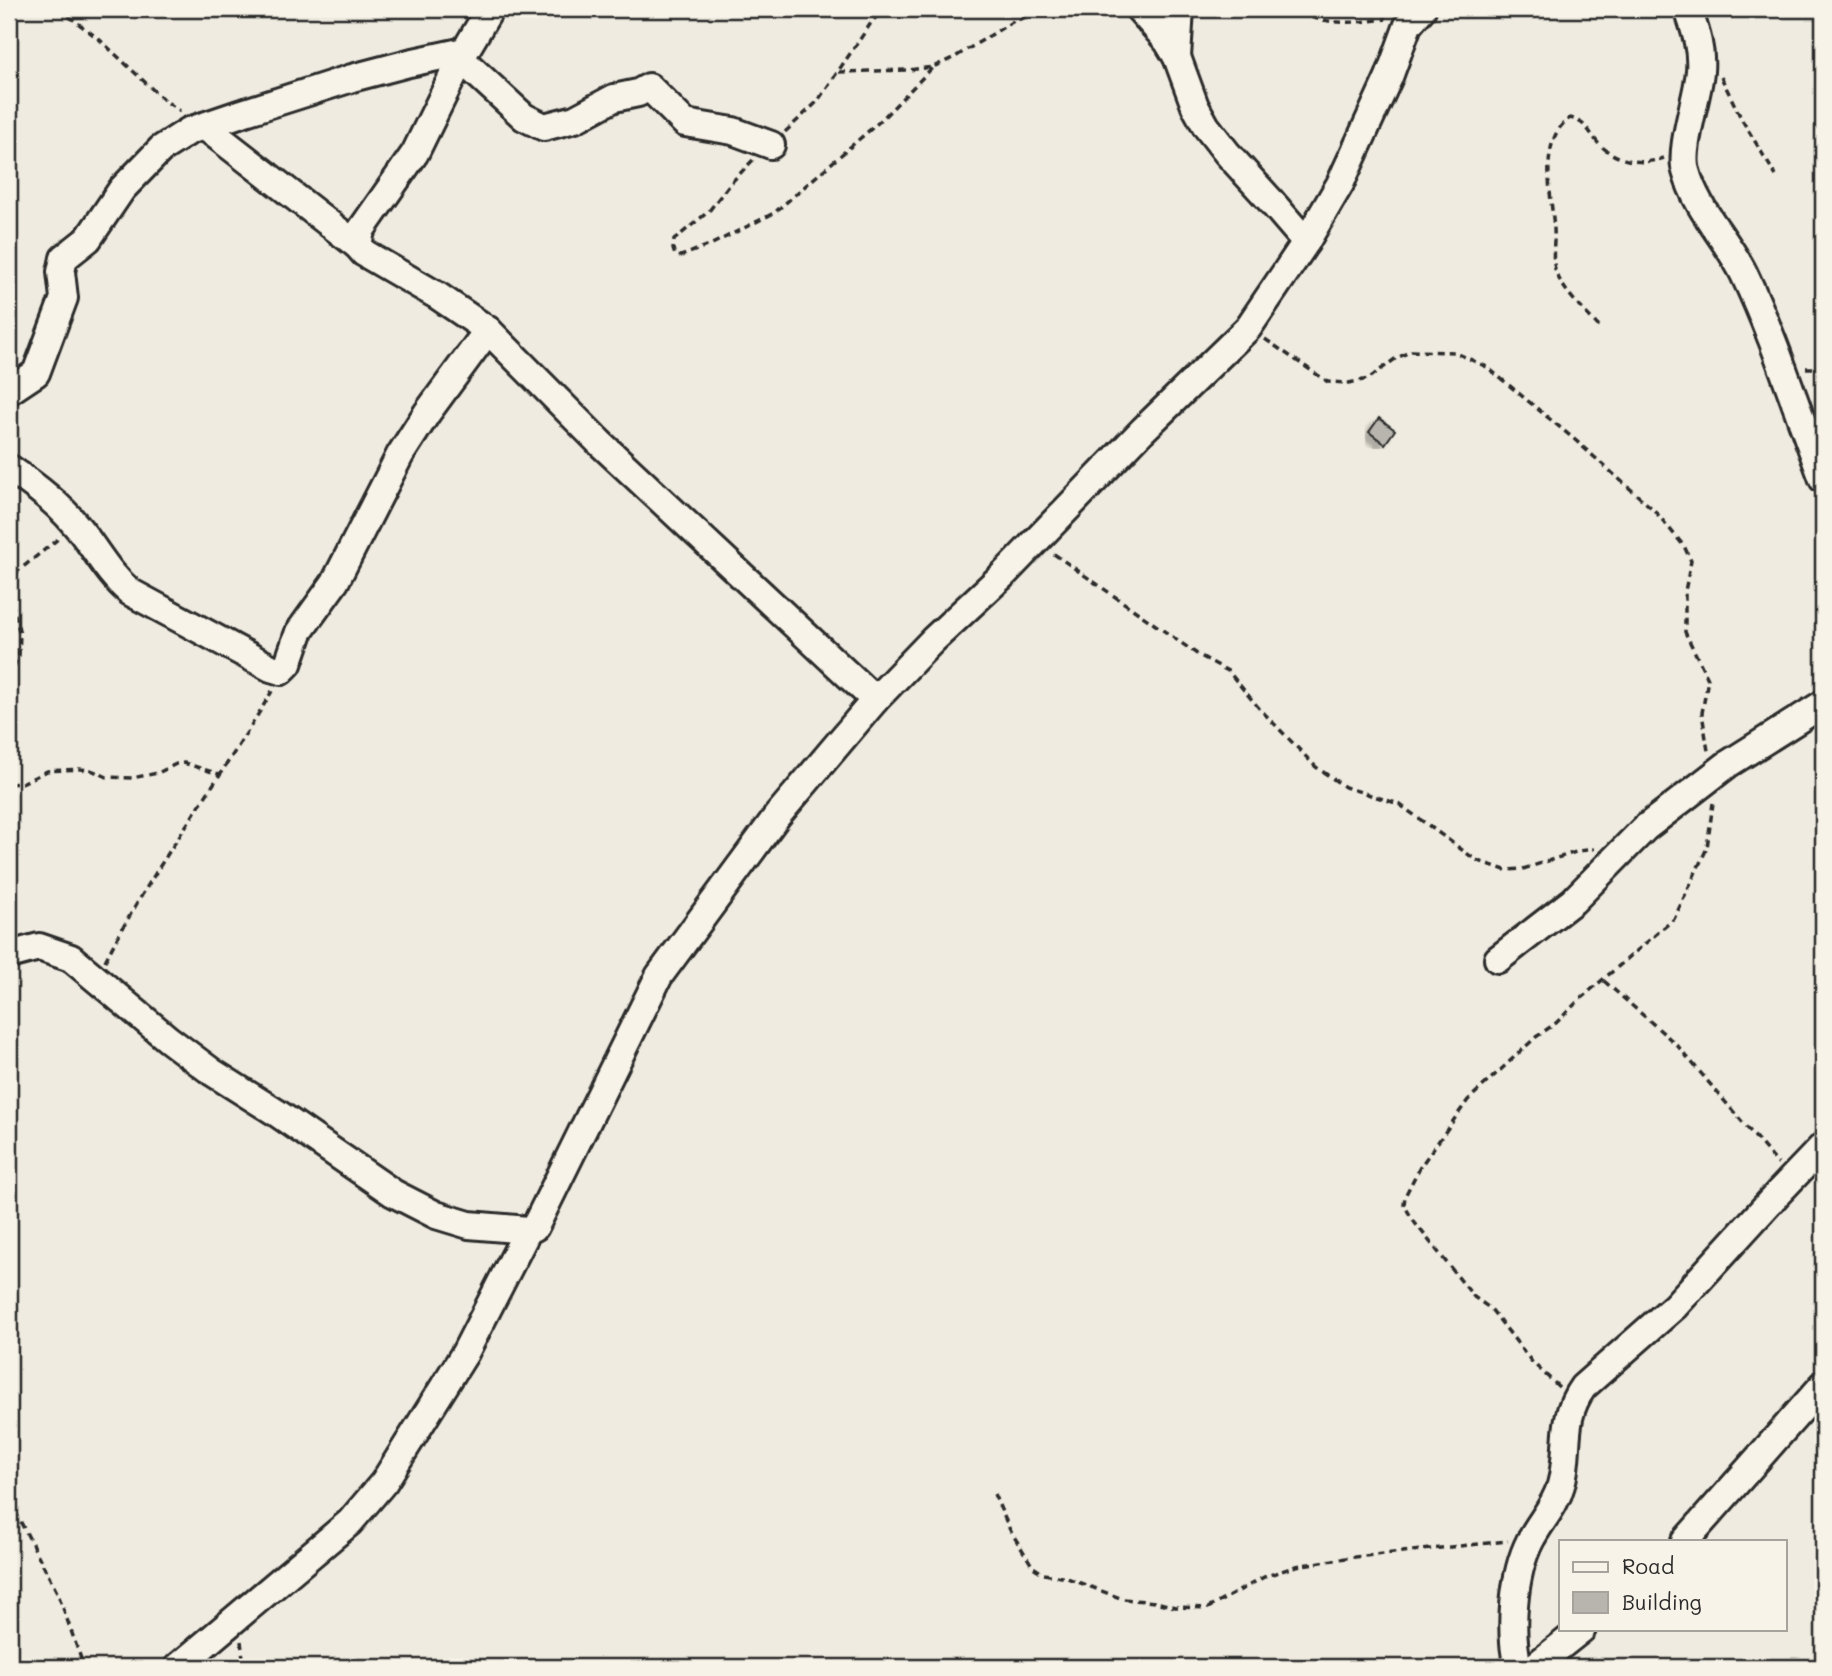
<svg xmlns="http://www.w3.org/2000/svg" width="1832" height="1676" viewBox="0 0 1832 1676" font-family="Mali,sans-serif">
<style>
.building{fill:#b8b5ae;stroke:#2b2b2b;stroke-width:2;filter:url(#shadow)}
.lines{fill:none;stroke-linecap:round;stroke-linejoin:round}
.minor-casing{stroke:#2b2b2b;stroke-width:32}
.path{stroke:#2b2b2b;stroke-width:3.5;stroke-dasharray:7 5;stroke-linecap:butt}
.minor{stroke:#f7f3e8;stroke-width:26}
</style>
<defs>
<filter id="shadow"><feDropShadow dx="-6" dy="6" stdDeviation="2" flood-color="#0004"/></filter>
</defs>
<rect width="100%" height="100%" fill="#efebe0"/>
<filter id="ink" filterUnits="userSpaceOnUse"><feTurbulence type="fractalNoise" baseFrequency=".0143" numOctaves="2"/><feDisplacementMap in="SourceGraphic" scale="14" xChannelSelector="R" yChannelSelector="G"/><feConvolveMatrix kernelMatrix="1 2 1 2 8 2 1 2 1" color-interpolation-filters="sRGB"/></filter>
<g filter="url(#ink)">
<polygon class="building" points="1379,418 1395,430 1385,444 1369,432"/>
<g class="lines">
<g class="minor-casing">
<g id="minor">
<polyline points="490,9 465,51 415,153 361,230 358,246 364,253 438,296 488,330 600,443 875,700"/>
<polyline points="1139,9 1168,42 1177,57 1195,106 1206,126 1227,153 1269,199 1306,242"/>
<path d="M1688,9c7,21 14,40 12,62 -2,26 -21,78 -14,100 10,38 41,68 58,103 31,65 53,137 79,205"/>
<polyline points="1177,57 1180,9"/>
<polyline points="461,59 524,117 544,127 575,119 614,98 638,93 649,87 685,123 733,131 771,145"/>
<polyline points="204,126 358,246"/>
<polyline points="9,391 36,373 64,298 61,272 64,258 88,239 122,189 161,149 189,131 239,114 352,78 409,63 465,51"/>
<path d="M9,468c24,16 48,34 66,56 20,23 32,49 55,68l141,76 10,3 7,-7 11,-32 36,-50 65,-127 27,-42 61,-83"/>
<polyline points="9,955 39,947 71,958 168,1039 212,1072 277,1113 393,1193 436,1215 469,1225 528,1230 535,1227 659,976 777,816 875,700 933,640 1005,573 1143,430 1248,328 1306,242 1340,184 1389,77 1408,25 1422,9"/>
<polyline points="1498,959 1573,901 1645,828 1728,764 1823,704"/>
<polyline points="1685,1541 1823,1385"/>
<polyline points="178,1667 350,1522 384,1482 465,1353 528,1230"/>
<path d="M1518,1667c-9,-36 -5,-93 12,-126 10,-20 25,-34 31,-56 10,-36 -2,-65 22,-98l92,-81 104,-114 44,-46"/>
<polyline points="1534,1667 1582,1629"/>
</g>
</g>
<g class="path">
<polyline points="59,9 99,39 164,100 180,111"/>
<path d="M1289,9c35,16 60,15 97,10"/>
<polyline points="839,72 908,70 933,67 955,57 1012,22 1048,9"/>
<polyline points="1721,77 1742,120 1776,176"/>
<polyline points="785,132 817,102 871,23 883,9"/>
<polyline points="753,160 728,186 709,211 674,240 673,249 675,255 681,256 712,244 774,213 879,122 933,67"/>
<path d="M1599,327c-15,-17 -35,-34 -43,-55 -5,-14 -1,-28 -2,-43 -2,-32 -17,-89 16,-111 15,3 19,14 28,25 17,18 43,23 66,15"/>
<polyline points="1265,339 1328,382 1349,383 1368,379 1395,359 1411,351 1454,352 1487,367 1574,439 1654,510 1684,546 1691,561 1685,591 1685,632 1708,679 1702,713 1708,751"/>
<polyline points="1806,368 1815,368 1823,365"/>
<polyline points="1054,554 1197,654 1228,671 1258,707 1316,767 1345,787 1399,804 1476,860 1505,870 1523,869 1579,851 1594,849"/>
<polyline points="9,678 19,656 20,634 9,591 18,571 58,539"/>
<polyline points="9,784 22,783 47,771 80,769 91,770 107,777 132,778 158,773 176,764 184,763 222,775"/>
<path d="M105,961c48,-94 114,-179 167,-270"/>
<polyline points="1604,981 1677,1045 1778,1164"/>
<polyline points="1559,1387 1532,1362 1491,1309 1474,1297 1415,1223 1404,1205 1405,1196 1420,1167 1468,1100 1536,1037 1556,1023 1580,999 1674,919 1707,848 1713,803"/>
<polyline points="9,1488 15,1511 58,1594 84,1667"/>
<polyline points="994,1494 1010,1530 1033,1567 1044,1574 1067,1578 1123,1599 1156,1602 1175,1607 1208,1608 1264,1577 1296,1566 1346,1558 1508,1541"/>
<polyline points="241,1641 244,1667"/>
</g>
<use href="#minor" class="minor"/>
</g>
</g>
<rect width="1832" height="1676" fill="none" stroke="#f7f3e8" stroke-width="35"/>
<rect x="18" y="18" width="1797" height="1641" fill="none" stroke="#2b2b2b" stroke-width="2.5" filter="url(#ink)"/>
<rect x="1559" y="1540" width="228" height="91" fill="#f7f3e8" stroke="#a5a39c" stroke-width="2"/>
<rect x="1573" y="1562" width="35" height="10" fill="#f7f3e8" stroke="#a5a39c" stroke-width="2"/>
<text x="1622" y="1574" font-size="21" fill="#2b2b2b">Road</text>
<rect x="1573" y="1592" width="35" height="21" fill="#b8b5ae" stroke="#a5a39c" stroke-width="2"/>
<text x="1622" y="1610" font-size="21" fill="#2b2b2b">Building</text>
</svg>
